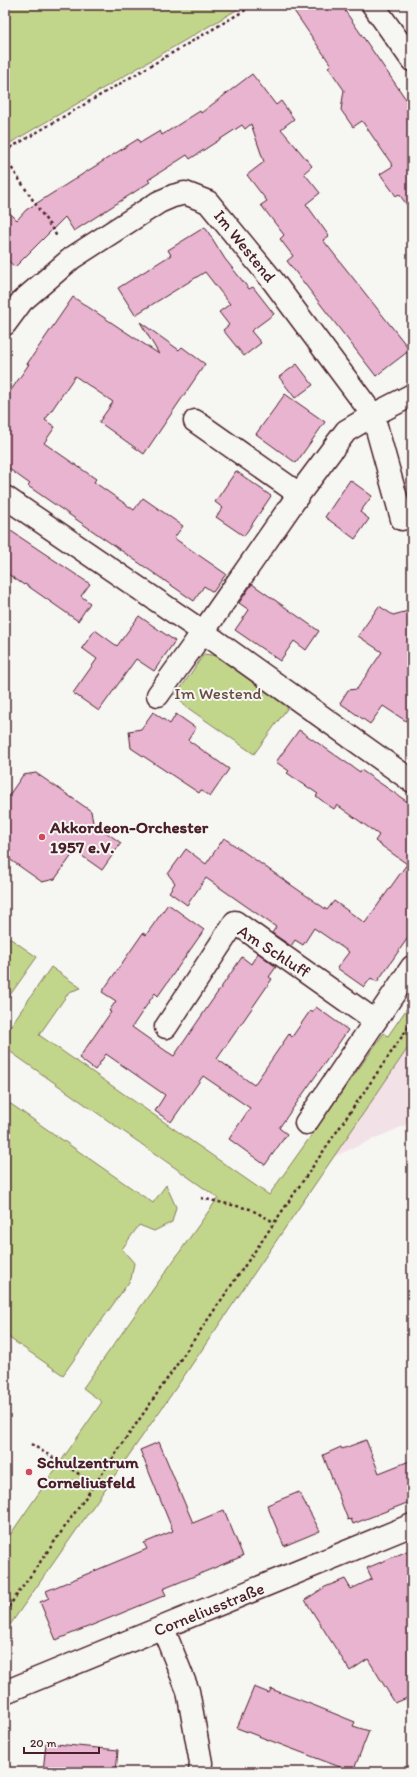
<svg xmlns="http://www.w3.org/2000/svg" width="417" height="1777" viewBox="0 0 417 1777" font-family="Itim,sans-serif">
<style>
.built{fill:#f2e2e8}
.green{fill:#c2d68b;stroke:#867a5b}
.building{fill:#e8b4d0;stroke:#4a1f2b}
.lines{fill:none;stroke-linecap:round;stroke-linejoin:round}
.minor-casing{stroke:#4a1f2b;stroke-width:25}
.path{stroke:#4a1f2b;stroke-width:2.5;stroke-dasharray:3 3;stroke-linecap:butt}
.minor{stroke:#f6f6f2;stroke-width:22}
.poi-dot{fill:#d1495b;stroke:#f6f6f2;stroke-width:1.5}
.labels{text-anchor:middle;stroke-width:4;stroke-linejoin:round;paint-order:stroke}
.street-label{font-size:17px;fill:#4a1f2b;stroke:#f6f6f2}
.park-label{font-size:17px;fill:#684d43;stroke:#f6f6f2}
.poi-label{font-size:17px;font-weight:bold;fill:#4a1f2b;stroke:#f6f6f2;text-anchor:start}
</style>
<rect width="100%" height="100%" fill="#f6f6f2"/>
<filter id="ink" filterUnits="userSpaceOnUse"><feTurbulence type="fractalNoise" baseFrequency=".025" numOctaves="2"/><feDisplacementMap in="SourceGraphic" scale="8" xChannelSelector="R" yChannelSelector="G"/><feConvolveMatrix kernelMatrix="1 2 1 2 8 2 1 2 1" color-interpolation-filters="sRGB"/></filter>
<g filter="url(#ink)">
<polygon class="built" points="412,1045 412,1122 333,1157 409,1046"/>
<g class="green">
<polygon points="5,5 245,5 5,146"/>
<polygon points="204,654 218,656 289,706 254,754 185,706 176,695"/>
<polygon points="5,935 37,957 5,1002"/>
<polygon points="51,967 81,988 69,992 39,1035 269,1195 384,1033 388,1036 412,1001 412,1042 169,1398 5,1632 5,1542 102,1402 83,1388 218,1198 5,1048 7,1031"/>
<polygon points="5,1100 153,1203 166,1185 176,1207 172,1222 154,1231 139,1225 122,1249 134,1263 131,1279 63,1375 5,1335"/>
</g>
<g class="building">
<polygon points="290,5 341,5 412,108 412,212 399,194 396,196 380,174 393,166 362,121 353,127 341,110 344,90 328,67 331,65"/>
<polygon points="252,74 276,105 281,101 294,119 281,129 312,166 304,173 320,193 306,204 329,236 323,240 410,350 376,376 287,261 293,256 280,239 284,235 261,205 267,201 247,175 264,162 251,124 245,129 242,125 190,159 187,155 148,180 150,182 74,231 65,217 15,267 5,258 5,208 17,220 26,210 138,139 140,143 160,131 162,135 200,111 201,113"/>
<polygon points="205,227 225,259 249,289 253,287 274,314 251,331 261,343 244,356 223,330 229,325 219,312 230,304 205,272 135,315 118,288 171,255 168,250"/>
<polygon points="73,297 159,354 140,322 179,350 182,347 205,364 144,454 99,422 113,402 75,376 45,420 55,427 44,443 96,479 94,482 134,510 143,498 183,526 174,538 226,574 213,592 204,586 194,601 28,486 30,484 5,466 5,399 29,364 27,364"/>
<polygon points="297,364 313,385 295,398 279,377"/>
<polygon points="285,394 325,422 296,463 256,434"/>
<polygon points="236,471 271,496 244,536 216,517 223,508 215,502"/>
<polygon points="350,480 372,496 360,512 369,519 355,539 325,517"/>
<polygon points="5,527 90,584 81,596 90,603 78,621 25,584 24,585 5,572"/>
<polygon points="252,584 319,631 306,650 294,641 280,661 235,630 249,610 239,603"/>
<polygon points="379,606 393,615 412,610 412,725 383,706 370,724 340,703 348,690 357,689 382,652 358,636"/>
<polygon points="139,616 175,641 154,671 136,659 99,711 73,693 97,659 82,648 95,630 117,646"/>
<polygon points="153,712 170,724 176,714 196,728 188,740 229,769 210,797 201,790 199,793 131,748 129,731 141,729"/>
<polygon points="299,730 360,772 361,770 412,805 412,932 377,982 371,978 364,987 337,968 349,952 314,928 303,945 295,940 291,946 272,933 276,927 206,878 187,905 169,892 175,883 168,874 186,849 206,864 224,838 327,910 334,901 365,923 407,864 375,841 379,835 337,805 334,809 325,803 316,796 318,794 287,773 289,771 276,762"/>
<polygon points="36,773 91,811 93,823 121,843 102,870 75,851 55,879 42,882 5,856 5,801 23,775"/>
<polygon points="168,904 204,930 158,996 155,993 132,1027 166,1051 174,1056 242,957 251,964 258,953 276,967 269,977 272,979 217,1059 254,1085 289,1034 292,1037 310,1011 312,1012 316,1007 348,1030 279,1128 287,1134 265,1165 229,1139 250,1108 203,1076 171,1122 155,1111 165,1095 129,1070 106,1054 95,1070 79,1058 111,1012 109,1011 116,1001 102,992 143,933 146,935"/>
<polygon points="366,1440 379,1473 412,1460 412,1501 353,1524 351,1519 348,1520 323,1455 341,1447 342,1449"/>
<polygon points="159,1442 193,1523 224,1510 243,1556 163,1589 166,1595 56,1640 40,1602 49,1598 46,1591 147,1549 144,1543 173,1531 140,1450"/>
<polygon points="299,1492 320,1531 284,1546 267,1505"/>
<polygon points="412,1549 412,1696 395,1703 368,1659 350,1671 305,1600 325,1587 345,1579 351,1589 372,1579 367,1568"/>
<polygon points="254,1687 269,1693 271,1689 313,1705 355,1722 353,1726 369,1731 353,1772 237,1728"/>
<polygon points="46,1743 118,1750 116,1772 43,1772"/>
</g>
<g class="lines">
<g class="minor-casing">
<g id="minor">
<polyline points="373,5 412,60"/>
<polyline points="5,324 22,301 72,258 159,202 173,196 185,193 208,202 273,281 373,415 402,519"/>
<polyline points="195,421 299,494"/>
<polyline points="5,497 203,632 299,494 346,431 373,415 412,395"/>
<polyline points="158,695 203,632 412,781"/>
<polyline points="166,1027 235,922 375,1021"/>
<polyline points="306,1123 412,967"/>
<polyline points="163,1628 188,1691 201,1763 200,1772"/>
<polyline points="5,1692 412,1525"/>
</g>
</g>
<g class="path">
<polyline points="5,151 254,5"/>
<polyline points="5,158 58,238"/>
<polyline points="201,1198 250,1209 274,1222"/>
<polyline points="31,1444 95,1484"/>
<polyline points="5,1612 95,1484 412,1022"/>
</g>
<use href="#minor" class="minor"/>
</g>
</g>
<g class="poi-dot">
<circle cx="42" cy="837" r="4"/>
<circle cx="29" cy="1472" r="4"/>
</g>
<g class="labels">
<g class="street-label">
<text transform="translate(245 246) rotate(51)" y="6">Im Westend</text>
<text transform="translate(274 951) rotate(33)" y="6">Am Schluff</text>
<text transform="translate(209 1609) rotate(-22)" y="6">Corneliusstraße</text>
</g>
<g class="park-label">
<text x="218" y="699">Im Westend</text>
</g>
<g class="poi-label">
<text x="50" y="833">Akkordeon-Orchester<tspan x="50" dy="20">1957 e.V.</tspan></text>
<text x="37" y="1468">Schulzentrum<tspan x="37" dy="20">Corneliusfeld</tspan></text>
</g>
</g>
<rect width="417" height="1777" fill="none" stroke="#f6f6f2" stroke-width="20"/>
<rect x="10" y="10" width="397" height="1757" fill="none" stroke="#4a1f2b" stroke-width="1.5" filter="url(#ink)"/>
<path d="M24 1747v6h75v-6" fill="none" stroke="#4a1f2b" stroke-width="2"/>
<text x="30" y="1747" font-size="12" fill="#4a1f2b" stroke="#f6f6f2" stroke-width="3" paint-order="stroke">20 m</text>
</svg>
